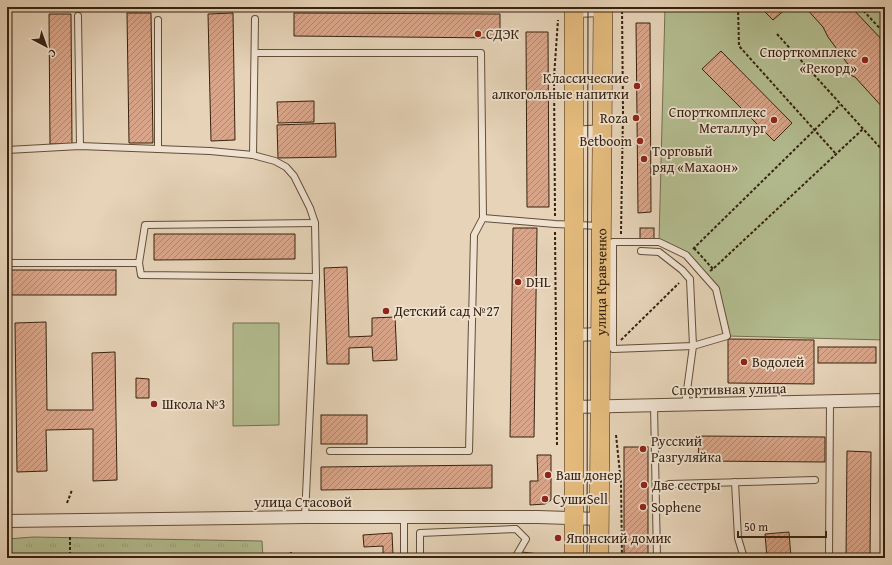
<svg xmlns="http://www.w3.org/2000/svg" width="892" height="565" viewBox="0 0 892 565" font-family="'Gentium Book Plus',serif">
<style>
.grass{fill:url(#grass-tufts);stroke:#757050}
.pitch{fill:#b3bd90;stroke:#757050}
.building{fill:url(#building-hatch);stroke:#37220f}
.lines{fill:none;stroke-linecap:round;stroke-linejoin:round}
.service-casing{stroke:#634e39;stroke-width:8}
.minor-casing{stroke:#634e39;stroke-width:14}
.primary-casing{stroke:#37220f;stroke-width:20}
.path{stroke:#37220f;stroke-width:2;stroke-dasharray:3 2;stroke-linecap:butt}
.service{stroke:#efe2d1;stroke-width:6}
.minor{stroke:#efe2d1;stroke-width:12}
.primary{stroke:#e3ba7c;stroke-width:19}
.tram{stroke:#37220f;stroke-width:1}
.poi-dot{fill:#8f2418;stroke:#efe2d1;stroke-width:1.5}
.labels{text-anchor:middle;stroke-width:3.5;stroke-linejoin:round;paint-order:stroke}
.poi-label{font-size:14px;fill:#37220f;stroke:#efe2d1;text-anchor:start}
.street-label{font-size:14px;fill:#37220f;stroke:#efe2d1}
</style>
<defs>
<pattern id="grass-tufts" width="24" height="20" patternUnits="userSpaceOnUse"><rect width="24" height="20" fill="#b3bd90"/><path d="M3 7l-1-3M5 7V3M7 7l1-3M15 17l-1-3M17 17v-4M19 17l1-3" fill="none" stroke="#9ba27b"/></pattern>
<pattern id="building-hatch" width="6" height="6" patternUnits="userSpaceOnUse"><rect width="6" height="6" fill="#daa68b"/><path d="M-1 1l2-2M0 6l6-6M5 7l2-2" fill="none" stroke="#b28770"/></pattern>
</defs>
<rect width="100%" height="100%" fill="#e6d3b8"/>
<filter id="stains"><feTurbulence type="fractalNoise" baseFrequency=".005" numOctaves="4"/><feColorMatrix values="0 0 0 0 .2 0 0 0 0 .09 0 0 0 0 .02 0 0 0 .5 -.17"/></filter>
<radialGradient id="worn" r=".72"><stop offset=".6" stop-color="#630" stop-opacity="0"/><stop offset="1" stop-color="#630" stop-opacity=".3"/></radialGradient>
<polygon class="grass" points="33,537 262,541 263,558 7,558 7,539"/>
<g class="pitch">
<polygon points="665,7 885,7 885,340 727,336 716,289 686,255 659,242"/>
<polygon points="233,323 279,323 279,425 233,426"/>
</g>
<g class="building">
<polygon points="27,7 43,7 42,10 27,10"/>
<rect x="101" y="7" width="20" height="3"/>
<polygon points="637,7 660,7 660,9 637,8"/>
<polygon points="769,7 788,7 773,20 764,11"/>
<polygon points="805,7 851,7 885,43 885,110 855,77 850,75 849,71 850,67 828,37 823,27"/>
<polygon points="127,13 151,13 153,143 129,143"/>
<polygon points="233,13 235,140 211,141 208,14"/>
<polygon points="294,13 500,14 500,38 294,36"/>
<polygon points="49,14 71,14 72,144 50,144"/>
<polygon points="636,23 650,23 651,212 638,213"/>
<polygon points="526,32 548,32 549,207 527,207"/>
<polygon points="721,51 792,123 774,141 702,69"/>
<polygon points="314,101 314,122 278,123 277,102"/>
<polygon points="335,123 336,157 278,158 277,125"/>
<polygon points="513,228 537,228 534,437 510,437"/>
<rect x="640" y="228" width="14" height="11"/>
<polygon points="154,234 295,234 295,259 154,260"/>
<polygon points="347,267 349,337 372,336 372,318 395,317 397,360 373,361 372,347 349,348 349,364 327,364 324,268"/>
<rect x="7" y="270" width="109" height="25"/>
<polygon points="46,322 47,410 93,410 92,353 115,352 117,480 93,481 93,429 46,430 47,471 17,472 15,323"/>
<polygon points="728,339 814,340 814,384 728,383"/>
<rect x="818" y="347" width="58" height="16"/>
<rect x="884" y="353" width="1" height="25"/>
<polygon points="136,378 149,379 149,398 136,398"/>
<rect x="321" y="415" width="46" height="29"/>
<polygon points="699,436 825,437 825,462 698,461"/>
<rect x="624" y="447" width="24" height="111"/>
<polygon points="847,451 871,452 870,558 846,558"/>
<polygon points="537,455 551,455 551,500 545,504 530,505 530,481 538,481"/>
<polygon points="492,465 492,488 321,490 321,467"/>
<polygon points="789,532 791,558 767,558 765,534"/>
<polygon points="392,533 393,555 383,556 383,546 364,547 363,535"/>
<polygon points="291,552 296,558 284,558"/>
<polygon points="522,552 539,554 539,558 522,558"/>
<polygon points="540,554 554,555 554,558 540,558"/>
<rect x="119" y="555" width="10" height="3"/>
</g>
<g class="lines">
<g class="service-casing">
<g id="service">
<polyline points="78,16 80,146"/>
<polyline points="255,53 481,53 483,218"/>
<polyline points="158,149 158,20"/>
<polyline points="7,150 80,146 210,151 253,155 275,161 286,167 294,176 310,208 315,223 316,277 305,517"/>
<polyline points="253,155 255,19"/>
<polygon points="613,242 659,242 686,255 716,289 727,336 693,346 613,349"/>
<polyline points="641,251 659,252 682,270 690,279 693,346 685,405"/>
<polyline points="7,263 139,263 145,225 315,223"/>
<polyline points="139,263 141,275 316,277"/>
<polyline points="654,405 657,558"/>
<polyline points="330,451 469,451 474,235 483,218 555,224 600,226"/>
<polyline points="735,482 738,538 744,558"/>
<polyline points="656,488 669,484 815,480"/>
<polyline points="404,518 404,558"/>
<polyline points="420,558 420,533 516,529 526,539 515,558 502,558"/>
<polyline points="829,558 830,401"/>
</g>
</g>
<g class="minor-casing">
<g id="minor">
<polyline points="574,11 603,10"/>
<polyline points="574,133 602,131"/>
<polyline points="574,335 600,334"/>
<polyline points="573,407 885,400"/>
<polyline points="7,521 305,517 538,517 599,519"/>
</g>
</g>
<g class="primary-casing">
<g id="primary">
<polyline points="574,558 574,7"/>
<path id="s1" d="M599,558l4,-551"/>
</g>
</g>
<g class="path">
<polyline points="738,7 739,46 836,154"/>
<polyline points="860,7 885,34"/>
<polyline points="777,34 885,153"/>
<polyline points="555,216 554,77 558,20"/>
<polyline points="555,232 557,446"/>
<polyline points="621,234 623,111 622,7"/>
<polyline points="694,248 713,269"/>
<polyline points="693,249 840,105"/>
<polyline points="710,271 713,269 863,129"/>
<polyline points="621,340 679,283"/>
<polyline points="616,435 621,483 622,558"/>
<polyline points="67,503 72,490"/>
<polyline points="70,537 70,558"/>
</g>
<use href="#service" class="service"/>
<use href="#minor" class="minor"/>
<use href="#primary" class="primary"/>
<polyline class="tram" points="587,558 588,7"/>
</g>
<g class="poi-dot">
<circle cx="478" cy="34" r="4"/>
<circle cx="865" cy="60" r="4"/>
<circle cx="637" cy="86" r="4"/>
<circle cx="636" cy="118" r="4"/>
<circle cx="774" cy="120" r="4"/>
<circle cx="640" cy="141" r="4"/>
<circle cx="644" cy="159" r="4"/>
<circle cx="518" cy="282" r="4"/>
<circle cx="386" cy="311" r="4"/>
<circle cx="744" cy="362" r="4"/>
<circle cx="154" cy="404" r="4"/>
<circle cx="643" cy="449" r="4"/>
<circle cx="548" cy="475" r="4"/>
<circle cx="644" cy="485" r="4"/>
<circle cx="545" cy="499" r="4"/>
<circle cx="643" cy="507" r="4"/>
<circle cx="558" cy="538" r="4"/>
</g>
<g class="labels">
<g class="poi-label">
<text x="486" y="39">СДЭК</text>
<text x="857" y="57" text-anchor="end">Спорткомплекс<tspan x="857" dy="16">«Рекорд»</tspan></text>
<text x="629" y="83" text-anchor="end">Классические<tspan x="629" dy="16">алкогольные напитки</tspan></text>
<text x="766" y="117" text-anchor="end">Спорткомплекс<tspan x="766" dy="16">Металлург</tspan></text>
<text x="628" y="123" text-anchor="end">Roza</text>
<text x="632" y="146" text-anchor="end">Betboom</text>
<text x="652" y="156">Торговый<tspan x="652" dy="16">ряд «Махаон»</tspan></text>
<text x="526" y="287">DHL</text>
<text x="394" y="316">Детский сад №27</text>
<text x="752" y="367">Водолей</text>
<text x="162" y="409">Школа №3</text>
<text x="651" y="446">Русский<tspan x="651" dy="16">Разгуляйка</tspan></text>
<text x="556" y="480">Ваш донер</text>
<text x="652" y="490">Две сестры</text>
<text x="553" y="504">СушиSell</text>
<text x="651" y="512">Sophene</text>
<text x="566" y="543">Японский домик</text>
</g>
<g class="street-label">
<text dy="5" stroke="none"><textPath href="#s1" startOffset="276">улица Кравченко</textPath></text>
<text transform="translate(729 389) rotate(-1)" y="5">Спортивная улица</text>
<text x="303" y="507">улица Стасовой</text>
</g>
</g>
<rect width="892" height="565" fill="none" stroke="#e6d3b8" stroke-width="24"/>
<rect x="8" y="8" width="876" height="549" fill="none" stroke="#37220f" stroke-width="2"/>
<rect x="12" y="12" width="868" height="541" fill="none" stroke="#37220f"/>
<g transform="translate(46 46) rotate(139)" stroke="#efe2d1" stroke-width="3" paint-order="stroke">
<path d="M0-3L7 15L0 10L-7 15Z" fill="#37220f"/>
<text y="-6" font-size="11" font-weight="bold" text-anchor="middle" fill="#37220f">С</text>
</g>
<path d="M738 531v6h88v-6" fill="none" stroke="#37220f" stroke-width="2"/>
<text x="744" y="531" font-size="12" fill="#37220f" stroke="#efe2d1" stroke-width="3" paint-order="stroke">50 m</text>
<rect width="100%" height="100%" filter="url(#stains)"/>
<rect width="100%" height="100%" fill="url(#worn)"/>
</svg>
